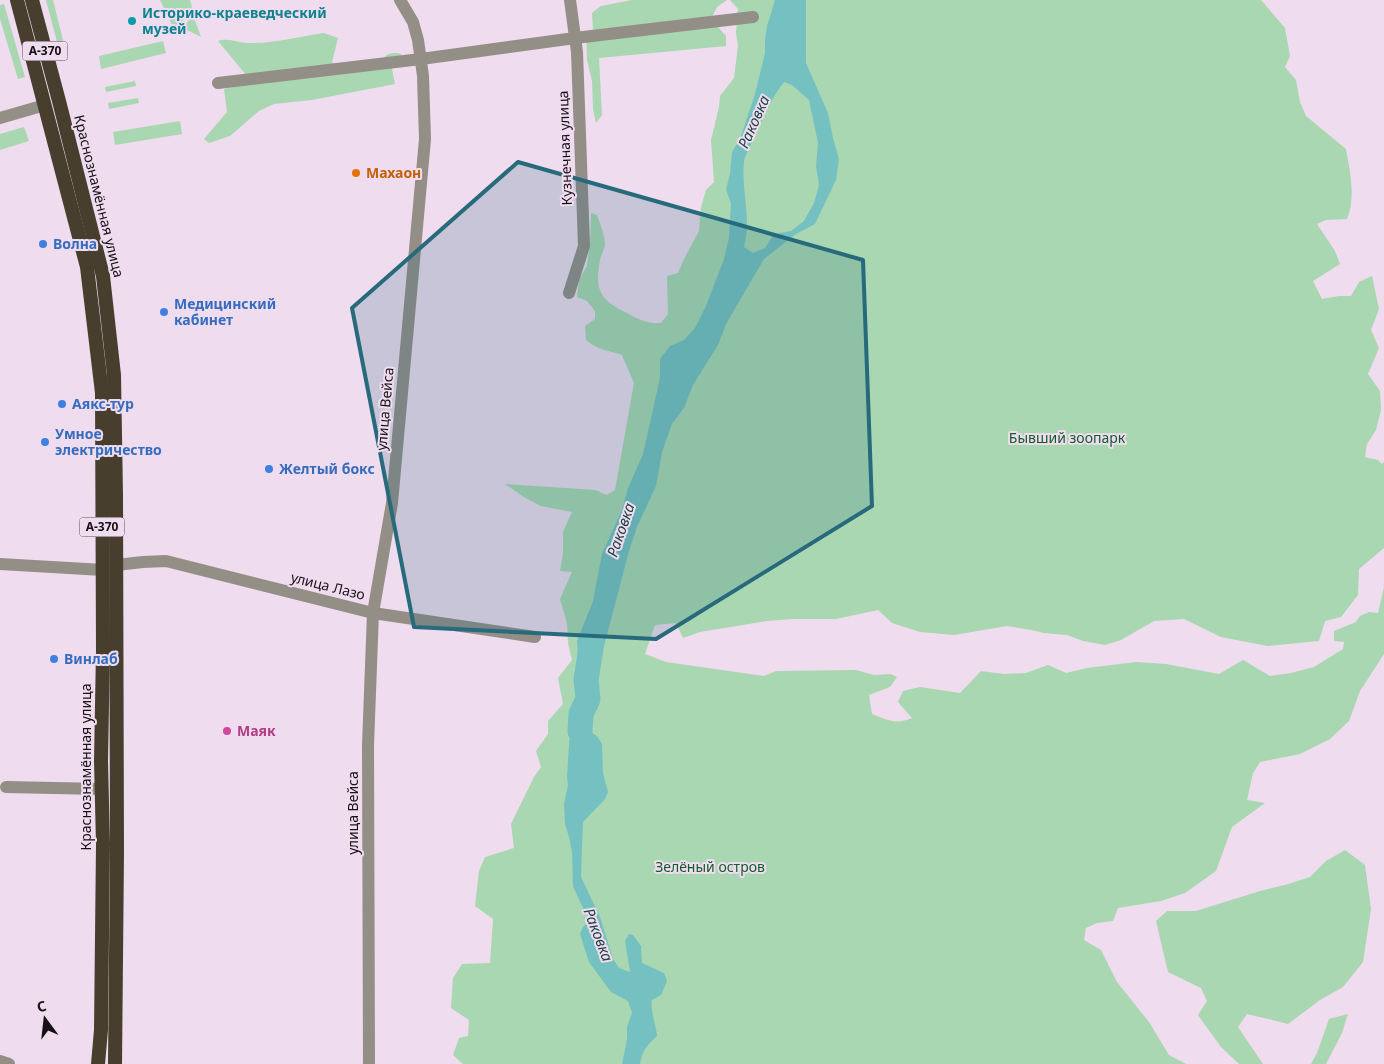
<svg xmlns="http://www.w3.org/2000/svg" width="1384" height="1064" viewBox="0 0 1384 1064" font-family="'Noto Sans',sans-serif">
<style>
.green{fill:#a9d7b1}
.water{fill:#75c1c1;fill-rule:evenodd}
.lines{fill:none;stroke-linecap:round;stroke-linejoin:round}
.river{stroke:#75c1c1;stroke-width:25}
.minor{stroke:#938e86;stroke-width:12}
.tertiary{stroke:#938e86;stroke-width:12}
.trunk{stroke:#483e2e;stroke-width:14}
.marked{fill:#276a7c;fill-opacity:0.2;stroke:#276a7c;stroke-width:4;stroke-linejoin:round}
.culture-dot{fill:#0f9aa8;stroke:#efdcee;stroke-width:2}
.food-dot{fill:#e8710a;stroke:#efdcee;stroke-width:2}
.shop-dot{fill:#3f7fe0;stroke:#efdcee;stroke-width:2}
.hotel-dot{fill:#d1479c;stroke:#efdcee;stroke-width:2}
.labels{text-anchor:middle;stroke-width:4;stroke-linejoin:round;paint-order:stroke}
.shield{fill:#efdcee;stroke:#584d58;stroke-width:1}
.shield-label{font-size:12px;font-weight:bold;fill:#171017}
.culture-label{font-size:14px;font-weight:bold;fill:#0d838f;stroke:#efdcee;text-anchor:start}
.street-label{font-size:14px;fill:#171017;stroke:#efdcee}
.food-label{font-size:14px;font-weight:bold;fill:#c56008;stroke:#efdcee;text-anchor:start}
.shop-label{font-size:14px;font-weight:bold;fill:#366cbe;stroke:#efdcee;text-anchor:start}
.park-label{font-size:14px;fill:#115b2b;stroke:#efdcee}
.hotel-label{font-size:14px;font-weight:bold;fill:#b23c85;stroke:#efdcee;text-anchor:start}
.water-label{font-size:15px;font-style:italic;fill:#1e4344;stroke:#efdcee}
</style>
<rect width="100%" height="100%" fill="#efdcee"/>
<g class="green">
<polygon points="46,0 53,0 68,60 62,61"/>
<polygon points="160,0 190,0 192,7 181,23 173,27"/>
<polygon points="632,0 727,0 717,7 711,19 726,36 726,46 599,58 602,115 596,123 593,109 592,81 587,60 586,31 593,30 592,13 601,6"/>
<path d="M730,0h531l24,28 5,28 -5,11 11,13 4,22 6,14 40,33c4,23 10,48 1,70l-21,1 -9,4 18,27 5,13 -27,17 9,18 17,-3h12l8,-14 13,-6 7,33 -8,21 8,18 -11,26 12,17 1,19 -5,20 -9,14 -2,13 13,3 4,4 2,-2v86l-25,21 -1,26 -17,22 -16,4 -6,20 -51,5 -47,-9 -37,-18 -30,2 -33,19 -16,5 -22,-4 -16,-6 -23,-2 -13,-3 -24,-4 -53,9 -34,-3 -28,-9 -14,-13 -42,9h-43l-26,2 -67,11 -17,6 -7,-15 -21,2 -10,29 21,8 98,14 12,-5 80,-1 18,5 17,-1 6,3 -7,10 -21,8 3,19c15,6 24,11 40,4l-14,-16 5,-11 17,-4 40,6 21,-22 23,3 22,-1 22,-8 18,8 21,-5 49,-6 30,2 53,10 24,-14 27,16 21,-3 23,-6 29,-18 1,-7 -10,-1v-10l22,-9 4,-6 9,-4 9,1 6,-26v67l-24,37 -11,30 -19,18 -30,15 -40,8 -7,11 -6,27 18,3 -33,24 -16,44 -31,22 -24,8 -43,7 -5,13 -16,2 -11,5 -2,12 17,10 16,32 32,40 20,33 17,9h-723l-10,-9 6,-17 9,-2 1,-16 -18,-12 2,-30 9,-14 28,-1 3,-44 -18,-13 4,-35 6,-14 29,-9 -3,-24 23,-47 7,-10 -5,-16 12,-17v-13l15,-17 -5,-26 14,-18 -4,-17 -1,-20 -7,-24 12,-27 -12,-1 3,-17v-22l9,-20 -31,-6 -17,-9 -19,-13 90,6 12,5 8,-5 19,-107 -12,-28c-14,-5 -25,-5 -36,-15l-1,-14 10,-7v-8l-8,-10 -10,-4 2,-17 8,-14 3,-24 1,-29 6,2c3,9 8,20 8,30 -1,5 -4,10 -5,15 -5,27 -2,39 25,52 13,7 21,12 36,11l7,-9 -1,-38 11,-3 6,-14 15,-28 2,-24 5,-17 8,-8 -3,-42 8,-33 1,-11 14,-18 4,-32 -2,-13 2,-24z"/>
<polygon points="4,4 25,77 18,79 0,19 0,5"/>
<polygon points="193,15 201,37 183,28"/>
<path d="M324,33l14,5 -6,24 13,12 37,-14c5,-7 11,-8 19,-6l1,3 -10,12 3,15 -83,16 -38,4 -15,7 -29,25 -21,7 -5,-4 23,-27 -3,-23 24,-5 -2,-9 -28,-34c10,-4 20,2 31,2 24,1 52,-7 75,-10z"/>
<polygon points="163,41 166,53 101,69 99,56"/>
<polygon points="135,81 136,86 106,92 105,87"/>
<polygon points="138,98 139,103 109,109 108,103"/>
<polygon points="180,121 182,134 115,145 113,132"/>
<polygon points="24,127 29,141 0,150 0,134"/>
<polygon points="1345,850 1365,865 1371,909 1363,962 1343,987 1320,1000 1288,1024 1247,1014 1238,1027 1263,1064 1239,1064 1221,1047 1198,1015 1207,1001 1201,988 1168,972 1156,921 1167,911 1196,911 1260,891 1285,885 1310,877 1326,861"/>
<polygon points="1348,1014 1342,1033 1326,1064 1311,1064 1317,1053 1329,1019"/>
</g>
<g class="water">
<path d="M775,0h31v63l22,50 5,25 6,21 -3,21 -21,44 -19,10 -32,25 -38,65 -8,21 -25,40 -9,23 -12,16 -10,28 -6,34 -19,41 -8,24 -26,99 -10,15 -7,15 -4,-3 -4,-21 -1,-15 16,-40 9,-47 20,-44 6,-22 15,-34 17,-76v-19l10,-13 14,-6 11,-12 11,-22 18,-47 5,-21 2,-35 -5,-13 4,-17 2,-21 8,-13 15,-45 10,-41v-14l2,-13zM784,82l8,3 17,15 9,43 -2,23 3,19 -5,18 -10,18 -13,10 -17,3 -9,14 -12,5 -9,-6c8,-30 -3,-55 0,-85 1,-7 6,-15 9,-22 9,-20 17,-40 31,-58z"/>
<path d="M584,695l8,9 -7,13 -2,10 14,9 5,8 1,29 5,19 -3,7 -22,23 -2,55 19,40 13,42 6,9 11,4 -5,-31 4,-7 4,1 8,11 1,17 22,10 3,8 -6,14 -9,5c-2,9 4,25 5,36 -10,9 -15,15 -17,28h-18l5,-25v-12l5,-14 -4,-12 -17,-9 -14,-19 -8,-11 -9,-28 3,-7 7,-7 -9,-16 -8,-18 -1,-34 -3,-15 -4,-13 -1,-20 4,-19 -1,-8c2,-24 1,-63 17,-82z"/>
</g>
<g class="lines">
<polyline class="river" points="580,731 581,714 588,699 586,680 591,648"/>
<g class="minor">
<polyline points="218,83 421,59 575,38 753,17"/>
<polyline points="0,118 45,105"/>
<polyline points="569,293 584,246 577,52 570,0"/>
<polyline points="116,565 143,562 166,561 373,613 535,637"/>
<polyline points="6,787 102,789"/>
<polyline points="0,1061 9,1064"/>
<polyline points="369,1064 368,745 373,613 392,503 425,139 423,76 418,40 413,22 400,0"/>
</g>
<polyline class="tertiary" points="0,564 103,570"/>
<g class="trunk">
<polyline points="17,0 87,267 102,393 103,650 101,761 103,844 101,1030 98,1064"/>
<polyline points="32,0 59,101 103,276 114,375 116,495 117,853 115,1064"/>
</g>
</g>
<path class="marked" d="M518,162l345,98 9,246 -216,133 -242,-12 -62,-319z"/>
<circle class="culture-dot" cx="132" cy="21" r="5"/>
<circle class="food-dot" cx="356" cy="173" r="5"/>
<g class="shop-dot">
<circle cx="43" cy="244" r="5"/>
<circle cx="164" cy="312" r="5"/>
<circle cx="62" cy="404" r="5"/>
<circle cx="45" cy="442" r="5"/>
<circle cx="269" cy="469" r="5"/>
<circle cx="54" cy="659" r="5"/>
</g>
<circle class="hotel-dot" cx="227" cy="731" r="5"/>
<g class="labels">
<g class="shield">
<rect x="22.5" y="41.5" width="45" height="19" rx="4"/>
<rect x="79.5" y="517.5" width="45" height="19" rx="4"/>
</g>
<g class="shield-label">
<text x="45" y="55">А-370</text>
<text x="102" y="531">А-370</text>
</g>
<g class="culture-label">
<text x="142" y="18">Историко-краеведческий<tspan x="142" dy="16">музей</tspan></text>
</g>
<g class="street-label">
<text transform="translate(565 148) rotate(-92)" y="5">Кузнечная улица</text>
<text transform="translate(99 196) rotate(76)" y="5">Краснознамённая улица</text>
<text transform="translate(385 409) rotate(-85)" y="5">улица Вейса</text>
<text transform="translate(328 586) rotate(14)" y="5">улица Лазо</text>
<text transform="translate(86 767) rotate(-90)" y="5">Краснознамённая улица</text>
<text transform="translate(353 813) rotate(-90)" y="5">улица Вейса</text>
</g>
<g class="food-label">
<text x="366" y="178">Махаон</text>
</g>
<g class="shop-label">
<text x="53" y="249">Волна</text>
<text x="174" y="309">Медицинский<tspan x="174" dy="16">кабинет</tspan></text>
<text x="72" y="409">Аякс-тур</text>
<text x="55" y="439">Умное<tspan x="55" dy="16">электричество</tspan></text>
<text x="279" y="474">Желтый бокс</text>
<text x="64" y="664">Винлаб</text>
</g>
<g class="park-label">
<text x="1067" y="443">Бывший зоопарк</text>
<text x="710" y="872">Зелёный остров</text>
</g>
<g class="hotel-label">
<text x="237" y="736">Маяк</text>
</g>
<g class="water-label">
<text transform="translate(754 122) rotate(-66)" y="5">Раковка</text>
<text transform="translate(621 530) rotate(-71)" y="5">Раковка</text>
<text transform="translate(598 935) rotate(69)" y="5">Раковка</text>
</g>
</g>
<g transform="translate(45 1019) rotate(345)" stroke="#efdcee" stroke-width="4" paint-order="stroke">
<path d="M0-4L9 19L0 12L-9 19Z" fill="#171017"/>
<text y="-8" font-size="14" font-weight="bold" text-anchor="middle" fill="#171017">С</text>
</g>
</svg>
